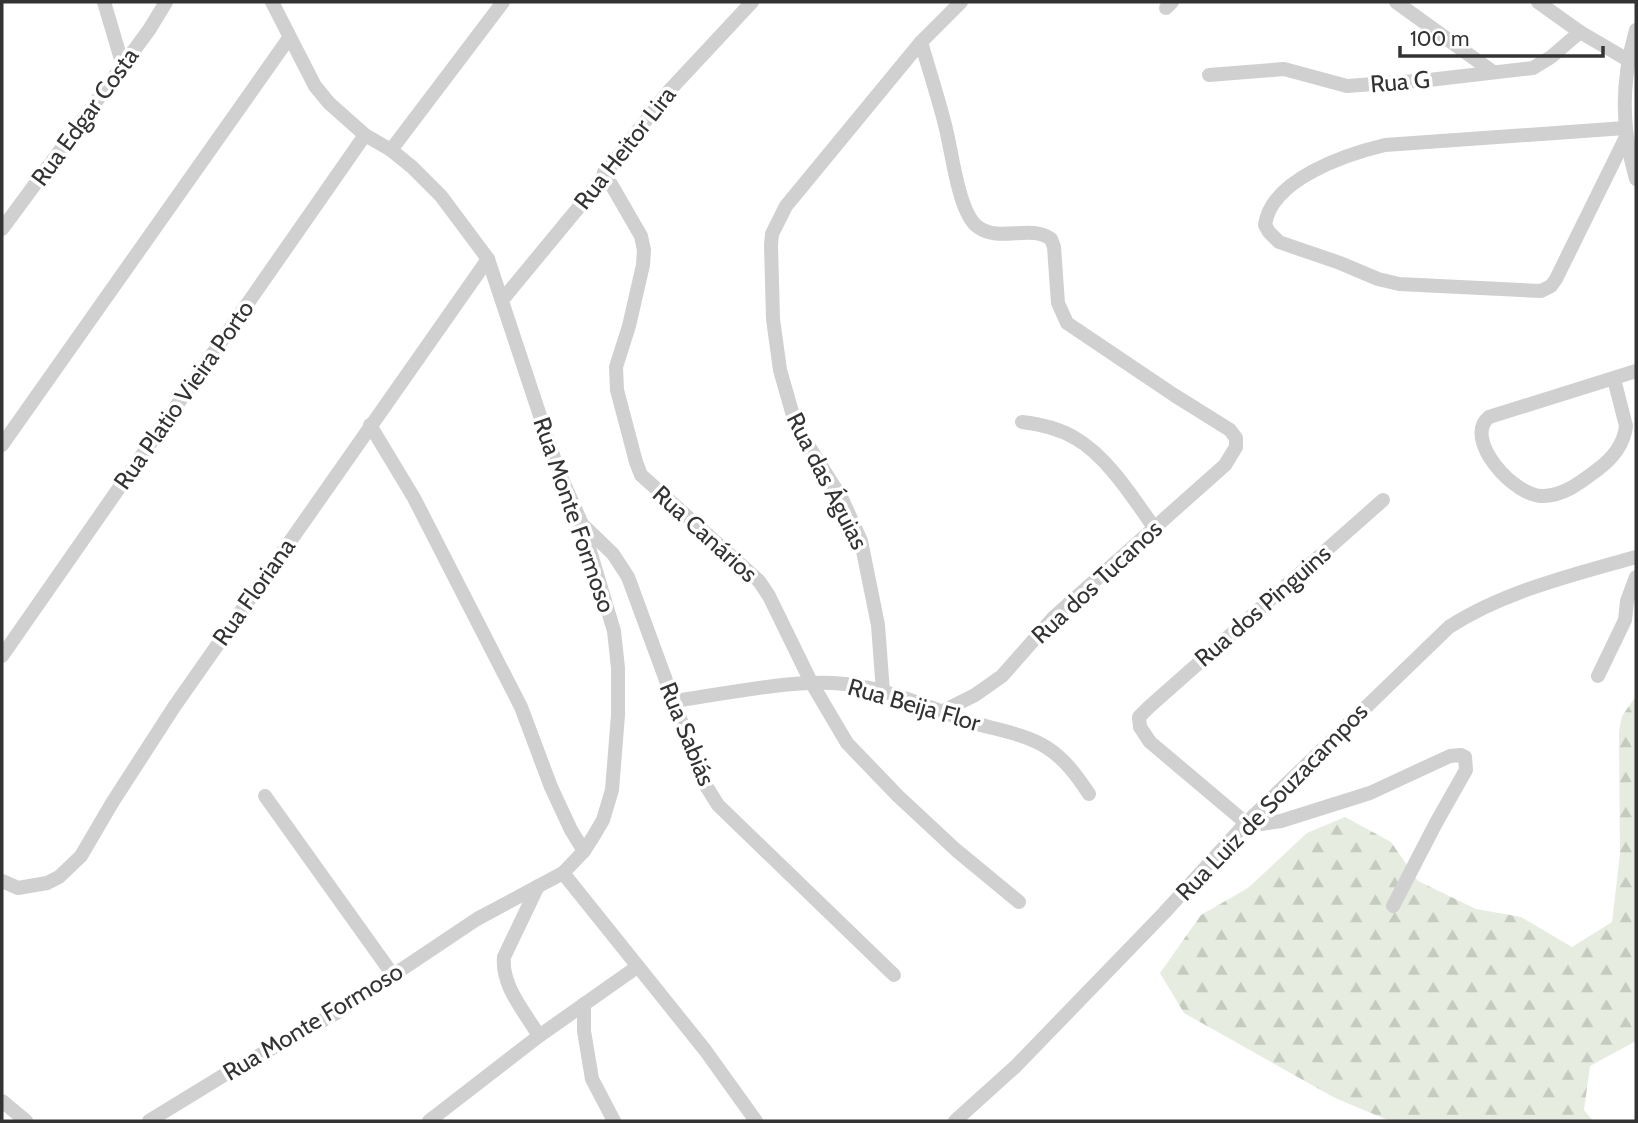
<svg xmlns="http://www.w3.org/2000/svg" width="1638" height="1123" viewBox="0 0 1638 1123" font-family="Cabin,sans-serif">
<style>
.forest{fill:url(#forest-firs)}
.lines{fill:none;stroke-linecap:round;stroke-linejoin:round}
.minor{stroke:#d0d0d0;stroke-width:14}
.labels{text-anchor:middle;stroke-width:7;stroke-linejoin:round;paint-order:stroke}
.street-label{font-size:24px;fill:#333;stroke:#fff}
</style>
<defs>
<pattern id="forest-firs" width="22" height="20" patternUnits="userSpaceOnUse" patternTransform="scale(1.75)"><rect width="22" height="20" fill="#e6ecdf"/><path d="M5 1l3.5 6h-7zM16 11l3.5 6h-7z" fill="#c6cbc0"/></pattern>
</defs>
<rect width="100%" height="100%" fill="#fff"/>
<polygon class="forest" points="1636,696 1636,1041 1590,1066 1584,1110 1593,1121 1390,1121 1335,1098 1184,1013 1160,973 1201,915 1248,888 1307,833 1345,817 1391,842 1418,881 1476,909 1521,917 1572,947 1612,922 1620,854 1619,731 1622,716"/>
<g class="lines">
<g class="minor">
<polyline points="104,2 123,66"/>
<polyline points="1396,2 1493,72"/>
<polyline points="1538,2 1580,32 1628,60"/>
<polyline points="1166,8 1172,2"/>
<path d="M1636,30c-15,52 -15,97 0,149"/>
<path d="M921,42c8,28 17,55 24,83 7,25 13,88 33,102 22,16 52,-3 73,12l3,8 4,56 9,20 107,72 56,35 6,8v9l-11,18 -171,152 -52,59 -27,19 -32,16"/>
<polyline points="1209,75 1284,69 1347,86 1429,80 1533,68 1551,57 1580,32"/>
<path d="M1625,128l-240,17c-38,9 -114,34 -120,80l4,7 10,10 61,21 38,16 21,5 142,7 10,-5 5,-7 69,-140"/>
<polyline points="391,150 503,2"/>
<polyline points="604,172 641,236 644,250 643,265 629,326 616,367 617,390 636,462 641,475 759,581 769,596 811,682 847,743 898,796 956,850 1019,902"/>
<polyline points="2,229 149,30 166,2"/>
<polyline points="503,299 579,207 668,92 752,2"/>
<path d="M1614,379l12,47c-2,18 -14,33 -29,44 -16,12 -32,25 -53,26 -29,2 -82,-57 -55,-79l147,-46"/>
<path d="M1022,422c18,2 38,7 53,16 32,18 59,61 80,91"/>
<polyline points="370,425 414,498 521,707 551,787 571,830 584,851"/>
<polyline points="2,445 289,38"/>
<polyline points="1383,500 1149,707 1139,717 1140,727 1150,742 1246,823 1254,825 1281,821 1370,793 1450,756 1461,755 1465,757 1466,770 1436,823 1393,906"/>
<polyline points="583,525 613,554 628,577 703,781 718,805 894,975"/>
<polyline points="2,656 365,135"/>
<polyline points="1598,676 1625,620 1627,601 1636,577"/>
<polyline points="883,692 878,625 861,541 842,499 796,426 780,370 773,319 771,245 772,234 786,206 921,42 961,2"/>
<path d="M674,701c50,-7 109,-20 159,-18 48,2 93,24 138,39 25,8 52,11 75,25 19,12 31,29 43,47"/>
<polyline points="265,796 393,975"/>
<polyline points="563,873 705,1050 756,1121"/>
<polyline points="2,881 18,888 47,883 59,877 81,856 112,803 174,707 488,259"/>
<path d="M538,886l-34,71c-3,29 21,55 35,79"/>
<polyline points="584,1004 584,1031 592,1079 614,1121"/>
<polyline points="2,1101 26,1121"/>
<polyline points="149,1121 229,1072 338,1012 477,919 563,873 584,851 593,837 603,820 612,790 618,715 618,668 614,631 582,524 558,470 488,259 441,196 412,167 391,150 365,135 329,103 315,86 272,2"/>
<polyline points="429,1121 539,1036 637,967"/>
<path d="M955,1121l61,-55 148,-153 82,-90 203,-196c56,-36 124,-52 187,-70"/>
</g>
</g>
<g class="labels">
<g class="street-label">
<text transform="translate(1400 82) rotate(-5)" y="8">Rua G</text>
<text transform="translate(85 117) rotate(-54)" y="8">Rua Edgar Costa</text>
<text transform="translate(625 148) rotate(-52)" y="8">Rua Heitor Lira</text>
<text transform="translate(184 395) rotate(-55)" y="8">Rua Platio Vieira Porto</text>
<text transform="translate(827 481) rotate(63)" y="8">Rua das Águias</text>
<text transform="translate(574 515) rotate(71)" y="8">Rua Monte Formoso</text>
<text transform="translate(705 534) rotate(42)" y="8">Rua Canários</text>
<text transform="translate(1097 582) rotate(-43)" y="8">Rua dos Tucanos</text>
<text transform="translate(254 592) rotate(-55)" y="8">Rua Floriana</text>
<text transform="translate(1263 606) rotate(-41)" y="8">Rua dos Pinguins</text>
<text transform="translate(914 705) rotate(16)" y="8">Rua Beija Flor</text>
<text transform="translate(687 734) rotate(68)" y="8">Rua Sabiás</text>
<text transform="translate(1272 802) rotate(-46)" y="8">Rua Luiz de Souzacampos</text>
<text transform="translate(313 1022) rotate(-31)" y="8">Rua Monte Formoso</text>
</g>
</g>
<rect width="1638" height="1123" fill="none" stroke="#333333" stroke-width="7"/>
<path d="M1400 46v10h203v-10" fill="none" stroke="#333333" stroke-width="3.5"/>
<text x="1410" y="46" font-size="21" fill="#333333" stroke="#ffffff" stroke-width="5" paint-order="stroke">100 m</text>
</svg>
